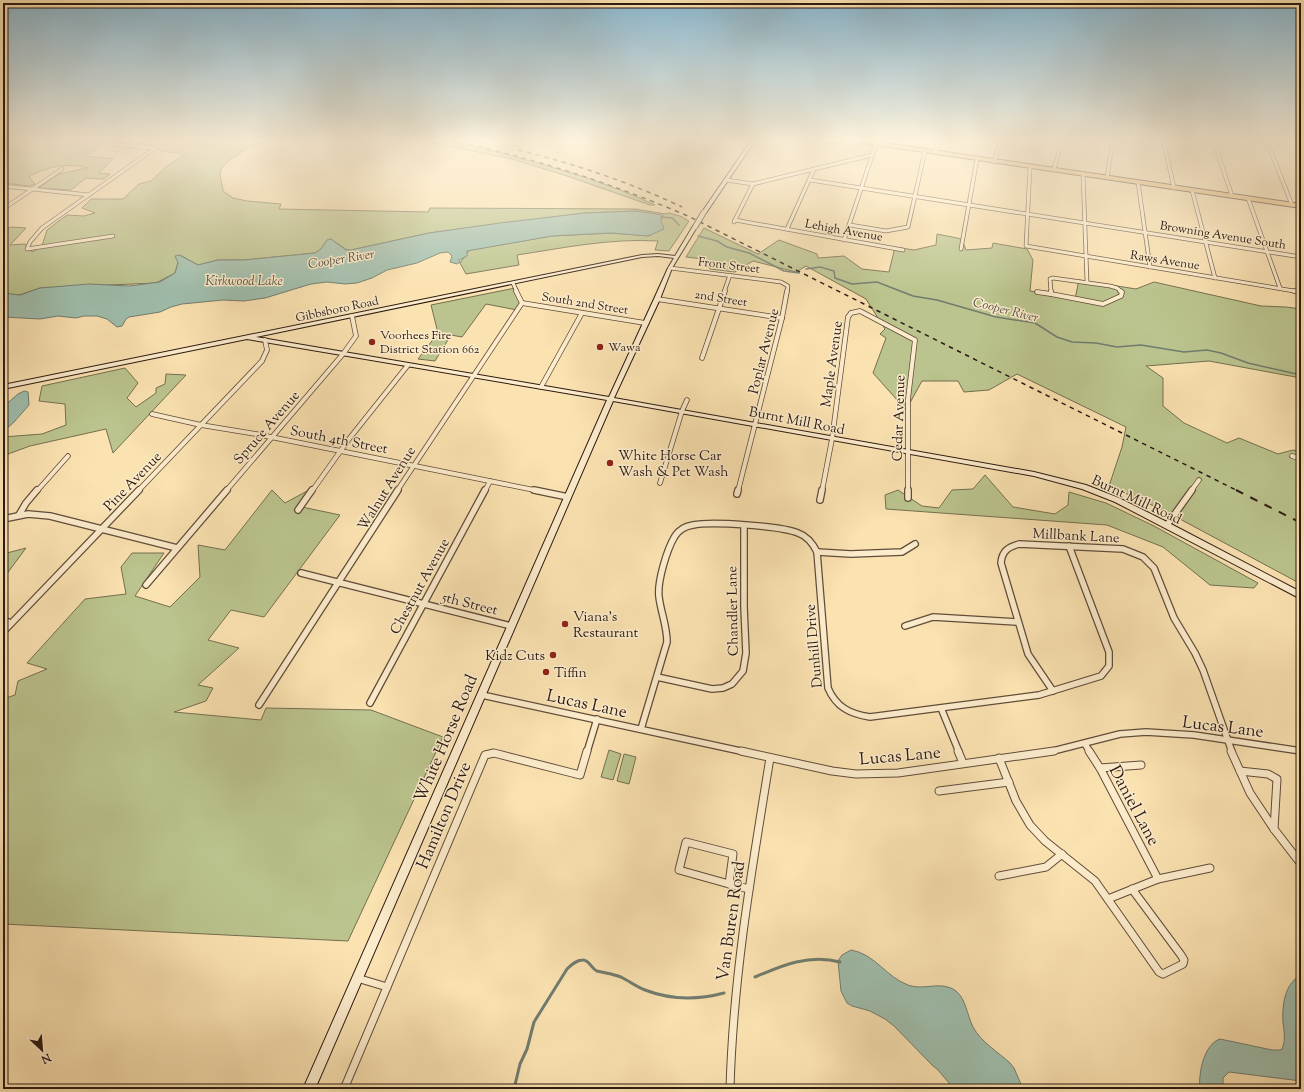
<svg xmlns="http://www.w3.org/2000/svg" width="1304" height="1092" viewBox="0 0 1304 1092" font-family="'Sorts Mill Goudy',serif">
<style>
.green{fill:#bbc48e;stroke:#746f50}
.water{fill:#9fbead;stroke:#717c6f}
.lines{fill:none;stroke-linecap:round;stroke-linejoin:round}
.stream-far1{stroke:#717c6f;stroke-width:1.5}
.stream{stroke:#717c6f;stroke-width:3}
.street-far3-casing{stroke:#604c39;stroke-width:4.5}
.street-far2-casing{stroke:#604c39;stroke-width:5.5}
.street-far1-casing{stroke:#604c39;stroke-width:8}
.street-casing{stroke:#604c39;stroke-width:9}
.secondary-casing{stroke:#2c1a11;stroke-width:2}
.highway-casing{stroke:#2c1a11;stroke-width:2}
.street-far3{stroke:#fceccc;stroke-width:3}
.street-far2{stroke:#fceccc;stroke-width:4}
.street-far1{stroke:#fceccc;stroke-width:5.5}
.street{stroke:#fceccc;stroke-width:7}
.secondary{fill:#fceccc;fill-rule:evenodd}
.highway{fill:#eec178;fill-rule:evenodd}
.rail-far1{stroke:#2c1a11;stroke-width:1.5;stroke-dasharray:4.5 4.5;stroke-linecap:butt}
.rail{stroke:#2c1a11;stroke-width:2;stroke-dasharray:8 8;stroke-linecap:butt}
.secondary-bridge-casing{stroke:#2c1a11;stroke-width:6;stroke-linecap:butt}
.secondary-bridge{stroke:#fceccc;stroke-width:4.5}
.poi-dot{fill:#8f2418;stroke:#fceccc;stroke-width:1.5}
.labels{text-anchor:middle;stroke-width:3;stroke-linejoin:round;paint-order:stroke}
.far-street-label{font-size:12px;fill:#2c1a11;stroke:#fceccc}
.far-poi-label{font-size:12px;fill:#2c1a11;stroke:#fceccc;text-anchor:start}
.far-water-label{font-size:13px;font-style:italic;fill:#545348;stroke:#fceccc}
.street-label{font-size:14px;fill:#2c1a11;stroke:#fceccc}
.poi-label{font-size:14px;fill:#2c1a11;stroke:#fceccc;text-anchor:start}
.near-street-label{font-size:17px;fill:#2c1a11;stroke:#fceccc}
</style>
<rect width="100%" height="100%" fill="#fbe2b1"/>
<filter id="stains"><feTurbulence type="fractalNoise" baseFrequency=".005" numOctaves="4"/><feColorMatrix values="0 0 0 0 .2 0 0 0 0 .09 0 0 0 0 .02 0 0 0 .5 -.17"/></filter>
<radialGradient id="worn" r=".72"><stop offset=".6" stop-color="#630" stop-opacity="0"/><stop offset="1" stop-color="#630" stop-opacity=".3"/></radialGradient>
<g class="green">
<path d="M16,139h109l-7,5 -12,-2 -21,14 28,3 -14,14 11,1 -6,5 -18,-1 -15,12 -33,-2 21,-14 28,-6c-17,-6 -43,-1 -58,9l6,7 -5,2 -27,-3v-40l7,1z"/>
<path d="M138,139h142l-31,8 -22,15 -6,7 -1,5 3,17 10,7 14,3 34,3 -2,5 149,3 2,-4 206,1 29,5 4,-1 11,3 9,5 -20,30 -14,-1 3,-9c-47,-3 -95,7 -141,14l2,10 -53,9 -6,-11 9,-13 83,-14 59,-3 39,3 13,-20 -27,-5 -51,2 -156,20 -78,17h-4l-16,-11 -4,1 -6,9 -6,4 -71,7h-26l-20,5 -18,-10 -5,18 -19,10 -116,5 -20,7h-17v-65l8,-3 15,1 -16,17 15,-1 7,8 10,-6 5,-16 20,-15 17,1 11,-3 -13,-5 9,-9h32l16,-15 12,-3 16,-15 19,-12 -25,-3 -15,-9 -15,3z"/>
<path d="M414,139c37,0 74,10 108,20 45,12 91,26 133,46h-5l-83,-29 -55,-17z"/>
<polygon points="704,228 758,254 779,240 817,254 818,258 844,256 862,269 889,272 895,247 914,250 936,245 937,234 962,239 966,250 992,248 993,243 1027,249 1033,260 1030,291 1075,299 1079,280 1136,289 1154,282 1261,306 1286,307 1301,309 1301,378 1209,361 1146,366 1163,378 1163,406 1184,423 1227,443 1239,438 1278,454 1293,450 1301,452 1301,584 1165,511 1109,486 1122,447 1126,427 1017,374 989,390 964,392 958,381 922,381 906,410 873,373 886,338 880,334 885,329 866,299 806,266 796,272 753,261 735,272 710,269 703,259 686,257"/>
<polygon points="515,288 521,302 517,310 486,304 462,337 451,335 435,361 418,359 438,333 431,305"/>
<polygon points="125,368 138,383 127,398 136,407 156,393 156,388 165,384 166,374 186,375 113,453 106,429 30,446 8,454 3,465 3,437 42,434 66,425 65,404 39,401 42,386"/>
<polygon points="985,475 1013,507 1055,514 1068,505 1069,492 1106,503 1154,526 1258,583 1254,588 1210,585 1163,547 1107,525 886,509 885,495 898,490 922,506 939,508 952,490 973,489"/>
<polygon points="272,490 285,503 309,490 302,507 340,515 264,617 231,610 208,640 239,648 198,685 213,688 206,701 174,712 261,720 266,708 371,710 443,737 348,941 3,924 3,699 15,695 18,681 47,669 27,663 85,599 126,594 121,567 132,553 164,553 135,596 170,607 200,577 198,545 225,550"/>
<polygon points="26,548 3,579 3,554"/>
<polygon points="609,750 621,754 613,780 601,777"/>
<polygon points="624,754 636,757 629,784 617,781"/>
</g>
<g class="water">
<polygon points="636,211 663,215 661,220 664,229 648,236 611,233 552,236 467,251 467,256 459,260 460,262 457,264 450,262 452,256 448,252 440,253 417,263 387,270 372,278 357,283 345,284 327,282 311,284 265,298 244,301 223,300 182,304 171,307 160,312 129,317 126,319 122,326 117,327 107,319 97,316 84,316 76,318 58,316 40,319 3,317 3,293 20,295 40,288 89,284 129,286 160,282 175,273 178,263 175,256 179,255 198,265 218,260 244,260 315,253 321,249 327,240 331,239 346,250 351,250 429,233 500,223 585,213"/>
<polygon points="24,391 28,392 29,405 14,422 3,432 3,407 18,394"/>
<path d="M851,950c24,4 35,27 57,35 16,6 33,-5 48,6 10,8 11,24 17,36 8,15 25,25 37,36l4,5 9,21h-69l-16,-19 -6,-5 -38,-39 -9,-7 -15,-8 -18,-5 -5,-3 -6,-12 -3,-30 4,-6z"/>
<path d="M1301,975v106l-72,-9 -6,6v11h-23c-2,-15 4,-45 20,-50l52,11h8l2,-1c4,-9 2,-17 1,-26 -1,-17 1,-39 18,-48z"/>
</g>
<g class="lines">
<g class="stream-far1">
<polyline points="661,217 672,218 679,225"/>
<polyline points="698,236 717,241 727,247 749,253 784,271 799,273"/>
<polyline points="806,269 820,267 834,271 835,278 852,284 877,282 913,296 937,300 996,317 1035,323 1057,337 1072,342 1096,343 1117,347 1141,345 1184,352 1207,350 1221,353 1248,363 1301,375"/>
</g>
<g class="stream">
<path d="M755,977c28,-12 54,-23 85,-15"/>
<path d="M514,1089l6,-25 7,-15 7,-27 33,-53c4,-4 9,-9 16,-9 6,0 9,9 14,11 8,2 16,3 24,6 8,4 16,10 24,13 26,10 53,10 79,3"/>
</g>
<g class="street-far3-casing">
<g id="street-far3">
<polyline points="1147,139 1163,141"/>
<polyline points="1163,139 1174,188"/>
<polyline points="1213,139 1232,196"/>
<polyline points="1260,139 1301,144"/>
<polyline points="1266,139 1292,205"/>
<polyline points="108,144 155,148"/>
<polyline points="934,153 941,139"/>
<polyline points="994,162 1001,139"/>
<polyline points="1030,167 1026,246 1300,292"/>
<polyline points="1054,170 1062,139"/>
<polyline points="1083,174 1087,282"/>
<polyline points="1107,178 1113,139"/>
<polyline points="726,180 753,184 872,155"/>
<polyline points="810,180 1301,257"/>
<polyline points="1138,182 1150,267"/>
<polyline points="3,186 89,195"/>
<polyline points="1192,190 1215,278"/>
<polyline points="1248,198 1280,288"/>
<polyline points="3,209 62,169"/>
<polyline points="735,220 903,250"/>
<polyline points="734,222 753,184"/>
<polyline points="850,225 886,231 908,227 925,151"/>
<polyline points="787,229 814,169"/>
<polyline points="113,236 27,249 30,242 42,228 168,139"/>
<polyline points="844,240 876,144 880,139"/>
<polyline points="961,249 977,159"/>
<polyline points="670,268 781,282 788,286 787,292"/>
<polyline points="513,283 517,292"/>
<polyline points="724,292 730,275"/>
<polyline points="1051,292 1050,279 1053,278 1110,286 1117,288 1122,292"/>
</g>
</g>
<g class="street-far2-casing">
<g id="street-far2">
<polyline points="1051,291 1051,294 1103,304 1121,296 1122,292 1120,291"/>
<polyline points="1294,291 1301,292"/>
<polyline points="1037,292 1051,294"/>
<polyline points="657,299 782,318"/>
<polyline points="522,303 645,323"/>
<polyline points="702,358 725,291"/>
<polyline points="541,387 582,313"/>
<polyline points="152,414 201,425 256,434 539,491"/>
<polyline points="1292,456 1301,459"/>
<polyline points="660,483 682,411 687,400"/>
<polyline points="37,491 68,456"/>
<polyline points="138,491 262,361 267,350 265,340"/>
<polyline points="226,491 343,354 356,336 352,316"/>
<polyline points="312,491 349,439 408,365"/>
<polyline points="397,491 522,303 516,291"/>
<polyline points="485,491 490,481"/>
<polyline points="738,491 782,318 787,291"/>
<polyline points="822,491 832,439 848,317 851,313 860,311 915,340 908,399 908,491"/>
<polyline points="1191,491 1199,480"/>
</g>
</g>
<g class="street-far1-casing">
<g id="street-far1">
<polyline points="534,490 568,497"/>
<polyline points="908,490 908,498"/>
<polyline points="737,494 738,490"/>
<polyline points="820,500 822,490"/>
<polyline points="298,510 312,490"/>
<polyline points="19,515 26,503 37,490"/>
<polyline points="3,519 28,514 50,516 177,548"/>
<polyline points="1167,525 1192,490"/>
<polyline points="817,552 851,554 902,552 915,544"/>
<polyline points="301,573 511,626"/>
<polyline points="146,585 227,490"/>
<polyline points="3,620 11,623"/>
<polyline points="905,626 933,617 1017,622"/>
<polyline points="3,632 139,490"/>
<polyline points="657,677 712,689 723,688 732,684 743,671 746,653 744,607 744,527"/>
<path d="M1053,691l-25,-37 -27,-91c1,-12 7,-16 18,-19l104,5 20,8 11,11 20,50 21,35 8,17 29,82"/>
<polyline points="482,695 745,752"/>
<polyline points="370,703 485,490"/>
<polyline points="259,705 398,490"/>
<polyline points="941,708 959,752"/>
<path d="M641,729l26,-87c0,-16 -6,-29 -8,-45 -2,-15 8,-48 16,-61 4,-6 11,-10 18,-11 18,-4 88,1 105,8 9,3 15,11 19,19l11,136c8,19 22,26 42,29l169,-22 62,-19 8,-10v-14l-40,-106"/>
<polyline points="1085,744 1090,752"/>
<polyline points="587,752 597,719"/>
<polyline points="1049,752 1120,734 1146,732 1194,735 1301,751"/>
</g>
</g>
<g class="street-casing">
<g id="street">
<polyline points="741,751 832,771 856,774 898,773 1054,751"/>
<polyline points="958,751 963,763"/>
<polyline points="1089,751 1100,768 1158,879"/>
<polyline points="1231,751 1250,793 1274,829 1301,864"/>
<polyline points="999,758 1016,801 1030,825 1045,841 1095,881 1159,972 1163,974 1183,964 1184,960 1181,955 1132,889"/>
<polyline points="1100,768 1141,765"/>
<polyline points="1240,771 1268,774 1277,779 1274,829"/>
<polyline points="939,791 1009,782"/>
<polygon points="686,842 733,854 729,884 679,870"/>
<polyline points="999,876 1046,867 1062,854"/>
<polyline points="729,884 749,889"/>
<polyline points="1108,899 1158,879 1210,868"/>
<polyline points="357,978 387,987"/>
<polyline points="344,1089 485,755 494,753 580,775 587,751"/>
<path d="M730,1089c3,-112 22,-221 40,-331"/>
</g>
</g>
<g class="secondary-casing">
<g id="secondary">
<polygon points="752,139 756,139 706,213 702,213 702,212"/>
<polygon points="809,139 819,139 831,141 829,142"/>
<path d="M693,226l4,1 -25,41 -12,31 -46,99 420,74 52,13 33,13 50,25 132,69v7l-186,-97 -33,-13 -48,-13 -421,-75 -298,688h-12l304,-689 -360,-61 -244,50v-4l639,-130 16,-1 17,2zM658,256l16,2 -6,10 -14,31 -45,98 -353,-60 386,-80z"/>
</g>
</g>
<g class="highway-casing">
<polygon id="highway" points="836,139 858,139 1301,204 1301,208 849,141 829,143 826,141"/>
</g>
<use href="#street-far3" class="street-far3"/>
<use href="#street-far2" class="street-far2"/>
<use href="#street-far1" class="street-far1"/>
<use href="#street" class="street"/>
<use href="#secondary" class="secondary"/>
<use href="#highway" class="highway"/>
<g class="rail-far1">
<path d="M443,139c85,17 165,43 245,77l550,275"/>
<path d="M518,150c57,14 111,32 164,57"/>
</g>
<polyline class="rail" points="1236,490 1301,523"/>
<g class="secondary-bridge-casing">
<polyline id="secondary-bridge" points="695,227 704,212"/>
</g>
<use href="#secondary-bridge" class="secondary-bridge"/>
</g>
<linearGradient id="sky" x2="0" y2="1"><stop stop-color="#8bb8d0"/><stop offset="0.48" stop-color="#fdf2dc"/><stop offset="1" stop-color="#fdf2dc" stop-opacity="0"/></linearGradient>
<rect width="1304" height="292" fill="url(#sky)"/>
<g class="poi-dot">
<circle cx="372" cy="342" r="4"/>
<circle cx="600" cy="347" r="4"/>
<circle cx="610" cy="463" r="4"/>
<circle cx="565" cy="624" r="4"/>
<circle cx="553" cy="655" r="4"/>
<circle cx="546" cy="672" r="4"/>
</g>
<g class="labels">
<g class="far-street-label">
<text transform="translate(844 230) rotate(10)" y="4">Lehigh Avenue</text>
<text transform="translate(1223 235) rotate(9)" y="4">Browning Avenue South</text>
<text transform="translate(1165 260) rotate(9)" y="4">Raws Avenue</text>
<text transform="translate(729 265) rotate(7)" y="4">Front Street</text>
<text transform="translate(721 298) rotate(9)" y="4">2nd Street</text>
<text transform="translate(585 303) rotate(9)" y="4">South 2nd Street</text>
<text transform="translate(337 309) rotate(-12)" y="4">Gibbsboro Road</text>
</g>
<g class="far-poi-label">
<text x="380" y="339">Voorhees Fire<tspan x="380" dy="14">District Station 662</tspan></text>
<text x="608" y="351">Wawa</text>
</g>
<g class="far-water-label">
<text transform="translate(341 258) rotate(-9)" y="5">Cooper River</text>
<text x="244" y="285">Kirkwood Lake</text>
<text transform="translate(1006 309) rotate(14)" y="5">Cooper River</text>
</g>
<g class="street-label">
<text transform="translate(763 351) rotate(-76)" y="5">Poplar Avenue</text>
<text transform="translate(831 364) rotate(-82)" y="5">Maple Avenue</text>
<text transform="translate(898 418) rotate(-88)" y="5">Cedar Avenue</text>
<text transform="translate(797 420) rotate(11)" y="5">Burnt Mill Road</text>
<text transform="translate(266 427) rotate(-49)" y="5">Spruce Avenue</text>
<text transform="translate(339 439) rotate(11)" y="5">South 4th Street</text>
<text transform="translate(132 481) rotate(-46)" y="5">Pine Avenue</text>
<text transform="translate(386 488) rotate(-58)" y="5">Walnut Avenue</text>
<text transform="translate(1137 499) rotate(25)" y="5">Burnt Mill Road</text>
<text transform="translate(1076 535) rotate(3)" y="5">Millbank Lane</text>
<text transform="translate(419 586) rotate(-61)" y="5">Chestnut Avenue</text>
<text transform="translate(470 603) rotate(14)" y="5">5th Street</text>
<text transform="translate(732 611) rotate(-91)" y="5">Chandler Lane</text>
<text transform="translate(813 646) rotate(-95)" y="5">Dunhill Drive</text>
</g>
<g class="poi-label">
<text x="618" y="460">White Horse Car<tspan x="618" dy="16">Wash &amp; Pet Wash</tspan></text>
<text x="573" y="621">Viana's<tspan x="573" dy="16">Restaurant</tspan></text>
<text x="545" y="660" text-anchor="end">Kidz Cuts</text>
<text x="554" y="677">Tiffin</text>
</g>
<g class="near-street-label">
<text transform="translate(587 703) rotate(12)" y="6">Lucas Lane</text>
<text transform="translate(1223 726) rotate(7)" y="6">Lucas Lane</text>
<text transform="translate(445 738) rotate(-67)" y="6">White Horse Road</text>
<text transform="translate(900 755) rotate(-5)" y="6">Lucas Lane</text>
<text transform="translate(1135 805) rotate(62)" y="6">Daniel Lane</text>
<text transform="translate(443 815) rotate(-67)" y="6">Hamilton Drive</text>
<text transform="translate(730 921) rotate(-82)" y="6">Van Buren Road</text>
</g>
</g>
<rect width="1304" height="1092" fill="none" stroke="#fbe2b1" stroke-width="16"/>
<rect x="4" y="4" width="1296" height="1084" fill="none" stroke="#2c1a11" stroke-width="2"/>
<rect x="8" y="8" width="1288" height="1076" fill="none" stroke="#2c1a11"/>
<g transform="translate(42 1050) rotate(154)" stroke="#fceccc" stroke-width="3" paint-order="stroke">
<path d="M0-3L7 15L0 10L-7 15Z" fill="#2c1a11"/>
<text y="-6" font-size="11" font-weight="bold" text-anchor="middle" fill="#2c1a11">N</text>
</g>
<rect width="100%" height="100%" filter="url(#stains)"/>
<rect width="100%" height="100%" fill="url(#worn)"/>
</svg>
